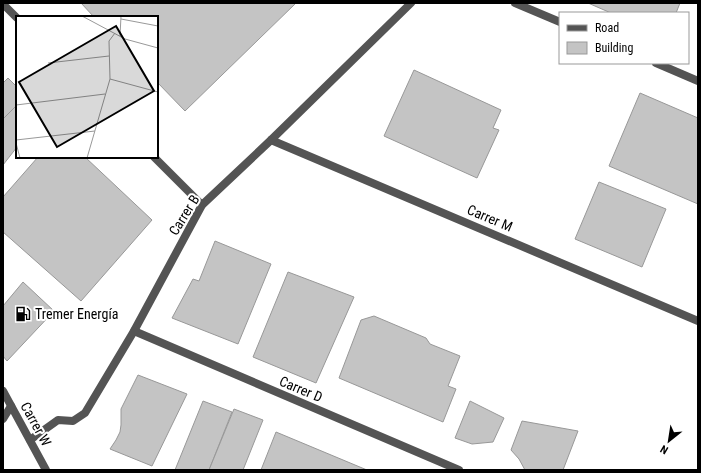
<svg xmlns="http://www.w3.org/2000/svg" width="701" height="473" viewBox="0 0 701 473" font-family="'Roboto Condensed',sans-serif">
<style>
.building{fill:#c4c4c4;stroke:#989898}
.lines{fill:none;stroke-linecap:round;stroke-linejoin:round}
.street{stroke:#545454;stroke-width:8}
.labels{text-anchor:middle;stroke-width:4;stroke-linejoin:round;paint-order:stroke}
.street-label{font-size:14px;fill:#000;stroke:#fff}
.poi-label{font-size:14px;fill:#000;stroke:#fff;text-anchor:start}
.inset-road{fill:none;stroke:#999;stroke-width:1}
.view{fill:#000;fill-opacity:0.15;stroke:#000;stroke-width:2}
.inset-edge{fill:none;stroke:#000;stroke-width:2}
</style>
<rect width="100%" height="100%" fill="#fff"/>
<g class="building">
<polygon points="81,3 296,3 185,111 157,82 157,17 94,17"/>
<polygon points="588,3 680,3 676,13 611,13"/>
<polygon points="414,70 501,110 493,128 499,130 477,178 384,136"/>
<polygon points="8,78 17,87 17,105 3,119 3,83"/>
<polygon points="640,93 698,118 698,204 609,166"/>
<polygon points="17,105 17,147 3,165 3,119"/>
<polygon points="38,157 85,157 152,220 81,301 3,232 3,197"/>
<polygon points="599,182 666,209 642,267 575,239"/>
<polygon points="215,241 271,264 238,344 172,318 193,279 199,281"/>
<polygon points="288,272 354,297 316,383 253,357"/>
<polygon points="23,282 54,311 7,361 3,356 3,306"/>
<polygon points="374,316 426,338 430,344 460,356 448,386 456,389 443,422 339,378 361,320"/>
<polygon points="138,375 187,394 152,466 110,449 116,440 120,432 121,425 121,409"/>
<polygon points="203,401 232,412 209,470 175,470"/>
<polygon points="470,401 504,418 493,442 472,444 455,438"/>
<polygon points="234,409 263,420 243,470 209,470"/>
<polygon points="522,421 578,431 563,470 525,470 519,459 511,450"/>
<polygon points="276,432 367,470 261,470"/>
</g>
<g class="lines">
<g class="street">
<polyline points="515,3 560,22"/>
<polyline points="3,4 17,18"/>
<polyline points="656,63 698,81"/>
<polyline points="271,140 698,321"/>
<polyline points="154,157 202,205"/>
<polyline points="134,331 459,470"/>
<polyline points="3,391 46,470"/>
<polyline points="3,419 11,406"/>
<polyline points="30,440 58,420 73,421 85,413 134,331 202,205 271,140 411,3"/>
</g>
</g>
<defs>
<g id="fuel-bare" transform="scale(1.2)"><path d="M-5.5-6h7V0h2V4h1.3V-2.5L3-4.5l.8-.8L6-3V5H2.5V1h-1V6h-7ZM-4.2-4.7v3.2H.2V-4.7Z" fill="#000" stroke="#fff" stroke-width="2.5" paint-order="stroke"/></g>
</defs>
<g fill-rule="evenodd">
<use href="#fuel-bare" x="23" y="314"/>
</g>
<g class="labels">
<g class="street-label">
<text transform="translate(184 215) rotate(-58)" y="5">Carrer B</text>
<text transform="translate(490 218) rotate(23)" y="5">Carrer M</text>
<text transform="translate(301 389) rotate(23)" y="5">Carrer D</text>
<text transform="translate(36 424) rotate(61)" y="5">Carrer W</text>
</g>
<g class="poi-label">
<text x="35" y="319">Tremer Energía</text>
</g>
</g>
<g transform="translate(16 16)">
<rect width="142" height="142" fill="#fff"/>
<path class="inset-road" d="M66,0l43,23 33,9M105,3l37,7M104,20l1,-20M32,47l61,-7M94,63l48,13M0,89l89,-11M0,124l79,-9M0,127l4,15M71,142l23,-79 -1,-38 6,-8"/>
<path class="view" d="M100,10l38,65 -97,56 -38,-65z"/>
<rect width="142" height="142" class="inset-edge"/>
</g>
<rect width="701" height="473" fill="none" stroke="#000000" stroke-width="8"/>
<rect x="559" y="12" width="130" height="52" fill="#ffffff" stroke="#999999"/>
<rect x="567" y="25" width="20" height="6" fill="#545454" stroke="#999999"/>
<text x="595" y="32" font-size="12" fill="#000000">Road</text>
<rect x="567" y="42" width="20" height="12" fill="#c4c4c4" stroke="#999999"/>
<text x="595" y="52" font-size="12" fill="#000000">Building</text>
<g transform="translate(669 441) rotate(210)" stroke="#ffffff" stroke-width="3" paint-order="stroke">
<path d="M0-3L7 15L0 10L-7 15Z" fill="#000000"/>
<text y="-6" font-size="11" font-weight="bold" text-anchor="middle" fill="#000000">N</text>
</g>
</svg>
